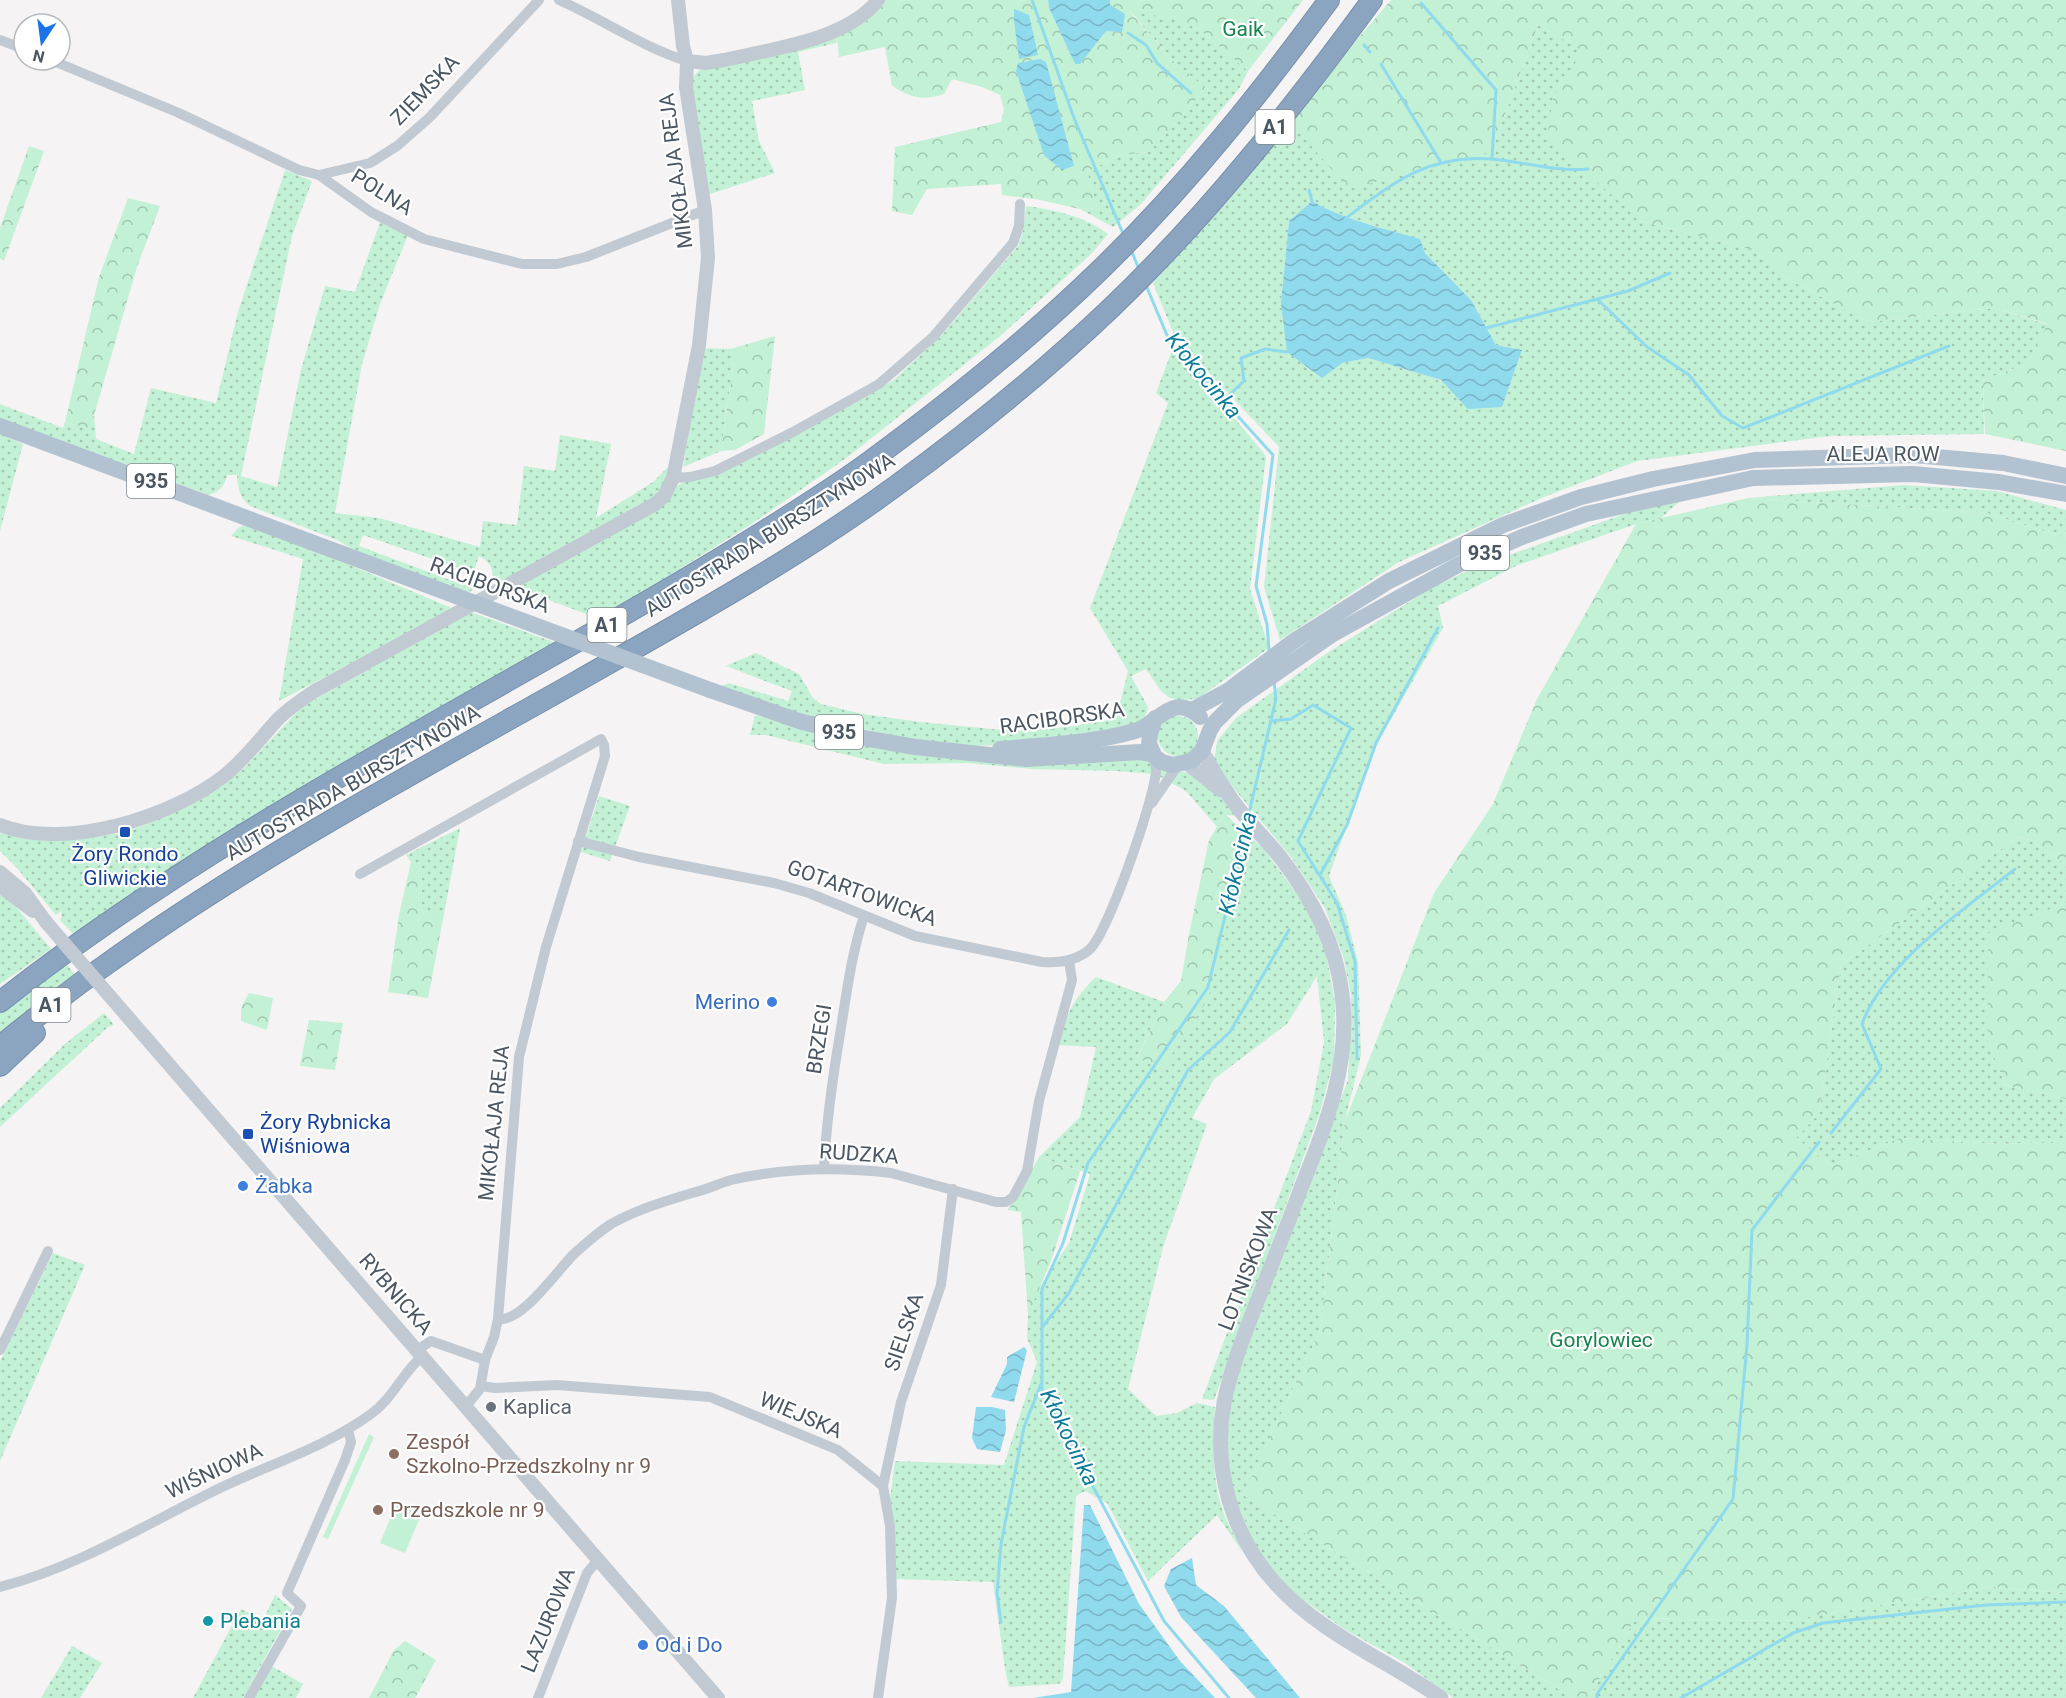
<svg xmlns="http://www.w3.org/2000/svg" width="2066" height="1698" viewBox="0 0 2066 1698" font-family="Roboto,sans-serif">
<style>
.grass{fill:url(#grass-dots);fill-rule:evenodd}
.forest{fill:url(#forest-crowns)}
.pitch{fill:#c3f1d5}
.water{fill:url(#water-waves)}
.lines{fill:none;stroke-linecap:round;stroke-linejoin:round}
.stream{stroke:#90daee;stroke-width:3}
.motorway-casing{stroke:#7690ad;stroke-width:22}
.minor{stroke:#c1cad2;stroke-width:10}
.tertiary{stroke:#c1cad2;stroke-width:14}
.secondary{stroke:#c1cbd6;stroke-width:15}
.primary{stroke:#b3c2d1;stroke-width:16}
.motorway{stroke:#8ba5c1;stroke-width:20}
.tertiary-bridge{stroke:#c1cad2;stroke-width:14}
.primary-bridge{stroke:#b3c2d1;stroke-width:16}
.transit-dot{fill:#1a4fb4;stroke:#fff;stroke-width:2}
.shop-dot{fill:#3f7fe0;stroke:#fff;stroke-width:2}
.worship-dot{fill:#6b7280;stroke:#fff;stroke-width:2}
.education-dot{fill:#8d6e63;stroke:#fff;stroke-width:2}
.culture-dot{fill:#0f9aa8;stroke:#fff;stroke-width:2}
.labels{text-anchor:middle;stroke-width:4.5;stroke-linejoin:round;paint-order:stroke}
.shield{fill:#fff;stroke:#808990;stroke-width:1.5}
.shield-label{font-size:20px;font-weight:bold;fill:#4a5661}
.park-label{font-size:21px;fill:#17864f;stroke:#fff}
.street-label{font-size:21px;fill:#4a5661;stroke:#fff}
.transit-label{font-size:21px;fill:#164399;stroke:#fff}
.shop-label{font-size:21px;fill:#366cbe;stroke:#fff;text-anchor:start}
.worship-label{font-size:21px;fill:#5b616d;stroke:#fff;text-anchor:start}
.education-label{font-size:21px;fill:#785e54;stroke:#fff;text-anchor:start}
.culture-label{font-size:21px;fill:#0d838f;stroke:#fff;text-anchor:start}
.water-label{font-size:22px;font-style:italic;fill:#0c7c9b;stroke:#fff}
</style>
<defs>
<pattern id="grass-dots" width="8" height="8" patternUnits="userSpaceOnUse" patternTransform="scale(1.5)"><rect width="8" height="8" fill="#c3f1d5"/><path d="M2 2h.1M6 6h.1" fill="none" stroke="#a0c6b0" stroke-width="1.8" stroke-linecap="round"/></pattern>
<pattern id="forest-crowns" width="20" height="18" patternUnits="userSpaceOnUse" patternTransform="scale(1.5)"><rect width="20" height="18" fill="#c3f1d5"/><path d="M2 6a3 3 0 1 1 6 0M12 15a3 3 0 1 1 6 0" fill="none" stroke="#a0c6b0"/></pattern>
<pattern id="water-waves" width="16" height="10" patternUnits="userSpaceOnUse" patternTransform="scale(1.5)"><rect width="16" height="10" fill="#90daee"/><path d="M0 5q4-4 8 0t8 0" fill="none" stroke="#78b4c4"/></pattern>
</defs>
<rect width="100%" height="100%" fill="#f5f3f3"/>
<g class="grass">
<polygon points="1130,11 1173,18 1200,30 1248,71 1239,89 1141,204 1113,227 1080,209 1097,208 1087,172 1120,155 1149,152 1205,89 1174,62"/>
<path d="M1538,25l46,26 -31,47 88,123 115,30 27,25 85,46 126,-14 55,17 -23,39 -43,16 1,54 -154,2 -193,25 -93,36 -145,65 -119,78 -16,-53 15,-140 -104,-110 -22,-54 82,-90 53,-73 203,32zM1312,201c33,19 70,27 107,38l6,14 46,47 25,45 26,5 -20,57 -68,-29 -66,-20 -26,5 -61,-60 8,-82z"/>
<polygon points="838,34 836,43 798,52 805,90 752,101 759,141 775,173 707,195 693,95 693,77 702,68"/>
<path d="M285,170l27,11 -20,55 -51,240 36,11 24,-117 24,-84 30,6 25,-70 28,13 -28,69 -18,60 -27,149 44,5 101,29 3,-26 34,4 7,-59 31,5 5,-36 51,9 -15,74 57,-36 20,-20 -6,19 -14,18 -147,85 -14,-5c2,-11 -3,-18 -13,-23l-6,17 -110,-38 -4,11 115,43 -11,7 -106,-44 -20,-12 -87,-34c-11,-9 -12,-17 -13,-31h-10c-2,11 -7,16 -18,20l-209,-76v-15l63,24 2,-6 25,7 4,-16 2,26 38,15 17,-66 65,15 22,-91z"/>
<path d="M1026,206c29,4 58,10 82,28l-17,20 -92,83 -154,122 -92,64 -153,96 -84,-31 151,-88 11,-15 186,-87 30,-18 47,-44 77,-90 5,-15z"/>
<polygon points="1174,345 1266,456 1250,589 1269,648 1197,699 1177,700 1168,697 1161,691 1146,669 1131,676 1148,707 1145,718 1133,725 1025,744 969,746 935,744 804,717 718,688 729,683 788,701 792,691 726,666 756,653 799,674 813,698 821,704 863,714 920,722 1013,731 1059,728 1116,719 1128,671 1090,608 1168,403 1156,393"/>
<polygon points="703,348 730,349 734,360 721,451 683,467"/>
<polygon points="0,434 23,444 0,531"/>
<polygon points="1904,485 1997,491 2066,510 2066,538 1987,513 1748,498"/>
<polygon points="1682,499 1661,518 1636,524 1518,565 1438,606 1443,628 1374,749 1329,876 1346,915 1358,962 1361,1055 1345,1121 1320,1331 1243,1495 1573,1698 1453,1698 1405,1663 1344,1629 1295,1594 1271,1568 1252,1539 1235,1496 1228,1471 1227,1432 1233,1385 1348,1080 1351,995 1344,959 1325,908 1291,857 1231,785 1214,761 1217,741 1236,718 1330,651 1430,589 1473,568 1630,512"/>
<polygon points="248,523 269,531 454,609 279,701 303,559 231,536 238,528"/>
<path d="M471,612l85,31c-164,92 -328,184 -483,291l-13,-14 2,-4 -1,-5 -5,4 -39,-47 -17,-17v-18l25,6 65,-1 30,-5 25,-8 76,-38 23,-19 52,-55 11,-9z"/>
<path d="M755,715l64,18 65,14 261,11 29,14h10l13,3 26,22 15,19 -12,-1 37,33 45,61 17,40 10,53 -1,58 -15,55 -105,285 -12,-1 109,-288 13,-69 -7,-66 -30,48 -73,55 -22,39 15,6 -44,123 -35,142 28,27 21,-3 20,-10 18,4c-2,37 -4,74 10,110 6,13 13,25 19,37l-27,-39 -69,66 -41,-78 -22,-12 -9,5 -13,183 -4,5 -50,3 -4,-18 -12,-87 -98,-3 -5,-80 5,-38 109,4 33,-103 -10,-24 1,-23 9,-24 32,-48 21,-69 -51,-17 41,-40 16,-70 -39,-2c10,-30 15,-46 39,-68l68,25 -27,55 26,11 61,-253 -7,12 -31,-36 -31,-17 -39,-3 -85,-2 -63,-6 -84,1 -118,-29h-16z"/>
<circle cx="1178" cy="736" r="20"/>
<polygon points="599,796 630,806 610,861 581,852"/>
<polygon points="460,828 444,914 421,912 422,864 411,862 406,855"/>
<polygon points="2018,837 2031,840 2066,865 2066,903 1988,934 1988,1040 2005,1085 2066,1099 2066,1141 2001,1144 1900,1138 1831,1166 1796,1138 1819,1114 1841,965"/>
<polygon points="0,893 16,907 51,949 0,984"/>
<polygon points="63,960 77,977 0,1038 0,1010"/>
<polygon points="104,1013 114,1025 108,1027 0,1127 0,1108 65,1044"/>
<polygon points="53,1253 85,1265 0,1461 0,1361"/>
<polygon points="1992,1587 2066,1593 2066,1698 1588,1698 1636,1618 1784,1621"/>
<polygon points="275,1595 292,1609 243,1698 193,1698 241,1609 263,1620"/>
<polygon points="72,1646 102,1663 80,1698 41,1698"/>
<polygon points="270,1665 303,1684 296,1698 253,1698"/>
</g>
<g class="forest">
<path d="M883,0h165l1,8 26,55 4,1 31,-59v-5h193l-55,71 -48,-41 -27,-12 -43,-6 44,50 32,26 -57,64 -29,3 -33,17 10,36 -17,1 -45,-10 -33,-4 -1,-11 -74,5 -15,26 -20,-4 3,-64 106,-25 3,-13 -4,-14 -18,-8 -30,-8 -8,15c-21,7 -33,4 -52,-8l-7,-39 -46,10 -2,-19 34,-23z"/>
<polygon points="1391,0 2066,0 2066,451 1985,434 1983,380 2026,364 2048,324 1994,308 1868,322 1783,276 1756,251 1641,221 1547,138 1553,98 1583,51 1538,25 1491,152 1349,189 1288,120"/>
<polygon points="29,146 44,151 4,261 0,258 0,228"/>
<polygon points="128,198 160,206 137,267 90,429 65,422 99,277"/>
<polygon points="775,336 764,434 735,450 721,451 734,360 730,349"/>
<polygon points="1748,498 1987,513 2066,538 2066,865 2031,840 2018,837 1841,965 1819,1114 1796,1138 1831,1166 1900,1138 2001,1144 2066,1141 2066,1593 1992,1587 1784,1621 1636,1618 1588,1698 1573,1698 1243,1495 1320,1331 1345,1121 1434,893 1493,804 1537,699 1636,524"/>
<polygon points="1225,814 1246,850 1208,999 1163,1068 1137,1058 1164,1002 1181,981 1189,934 1209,840"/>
<polygon points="411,862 422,864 421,911 444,914 428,998 388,992 399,915"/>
<polygon points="2066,903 2066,1099 2005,1085 1988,1040 1988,933"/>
<polygon points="249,993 273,998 267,1030 241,1021 241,1008"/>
<polygon points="309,1020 343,1023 335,1070 300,1066"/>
<polygon points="1039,1157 1080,1171 1051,1261 1028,1315 1021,1212 1008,1210"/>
<polygon points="405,1641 436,1660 415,1698 369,1698 394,1650"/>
</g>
<g class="pitch">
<polygon points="369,1434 374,1437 328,1539 323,1537"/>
<polygon points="397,1502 422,1512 405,1553 380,1543"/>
</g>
<g class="water">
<polygon points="1048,0 1110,0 1110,5 1125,14 1122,32 1106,31 1080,64 1075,64 1049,8"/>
<polygon points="1014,9 1029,15 1038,55 1019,59 1014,20"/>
<polygon points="1040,59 1046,62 1074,166 1062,170 1044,155 1016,71 1018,63"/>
<path d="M1312,201c33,19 70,27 108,38l5,14 46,47 25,45 26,5 -20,57 -34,2 -27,-29 -73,-22 -26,5 -20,15 -35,-26 -6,-49 8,-82z"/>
<polygon points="1024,1347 1027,1350 1014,1402 991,1397 1007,1364 1007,1357"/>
<polygon points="976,1407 992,1407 1005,1410 1006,1430 1000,1452 977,1449 972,1438"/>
<polygon points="1084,1505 1090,1505 1139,1604 1180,1661 1215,1698 1033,1698 1071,1692"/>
<polygon points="1192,1558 1196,1585 1224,1606 1300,1698 1256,1698 1181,1617 1164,1586 1171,1569"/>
</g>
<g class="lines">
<g class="stream">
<polyline points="1032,0 1074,118 1124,236"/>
<polyline points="1421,3 1496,90 1492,159"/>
<polyline points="1128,33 1146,45 1157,63 1191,93"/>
<polyline points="1364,45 1370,52"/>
<polyline points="1381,64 1440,161"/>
<polyline points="1309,190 1312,201"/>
<path d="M1346,218c48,-36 83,-64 146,-59 33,3 63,13 96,10"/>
<polyline points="1131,250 1139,269"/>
<polyline points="1145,283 1169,340 1273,455 1256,586 1267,624 1269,651"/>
<polyline points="1597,299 1646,346 1689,375 1722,416 1743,428 1949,346"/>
<polyline points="1486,328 1628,291 1670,273"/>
<polyline points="1225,399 1244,381 1241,358 1265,349 1287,352"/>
<polyline points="1271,721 1291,719 1313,705 1351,728 1298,841 1337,903 1355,961 1357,1059"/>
<polyline points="1249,813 1276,699 1274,681"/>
<polyline points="1320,875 1347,825 1376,743 1438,628"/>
<path d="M1831,1133l50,-64 -19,-45c23,-63 102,-114 153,-155"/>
<polyline points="1043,1326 1069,1293 1188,1070 1230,1032 1289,930"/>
<polyline points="1001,1622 997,1593 1001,1544 1024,1427 1041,1384"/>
<polyline points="1229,1698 1164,1621 1042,1390 1042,1289 1063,1243 1088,1163 1208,987 1247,825"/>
<polyline points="1597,1698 1597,1694 1733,1499 1747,1345 1752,1230 1819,1142"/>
<polyline points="1681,1698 1793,1633 1823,1623 1986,1605 2066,1602"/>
</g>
<g class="motorway-casing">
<g id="motorway">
<path d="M0,1002c173,-136 366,-241 557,-349 76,-43 151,-86 225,-133 31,-20 62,-39 91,-61 79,-58 157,-121 227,-189 85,-82 159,-175 229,-270"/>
<path d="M0,1046c34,-27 68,-55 104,-80 149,-107 312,-194 472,-284 109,-62 220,-123 321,-197 75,-55 148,-114 215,-178 97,-93 181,-199 260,-307"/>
<polyline points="0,1066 35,1033"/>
</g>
</g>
<g class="minor">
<path d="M559,0c43,19 83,47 128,61"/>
<polyline points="0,40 24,49"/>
<polyline points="51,60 179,113 299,170 319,175 371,212 424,239 522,264 557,264 586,257 705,210"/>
<polyline points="319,175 370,163 397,146 429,118 539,0"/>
<polyline points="673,478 690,477 715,471 791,433 879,384 933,337 1013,243 1019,226 1020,204"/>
<polyline points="1152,803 1178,765"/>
<path d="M578,841l61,16 135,26 35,10 106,43 127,26c17,1 35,-1 48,-13 19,-19 64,-149 66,-178 0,-5 -1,-10 -1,-14"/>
<polyline points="360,874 601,739 604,745 605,756 546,947 519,1057 498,1319 494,1337 485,1360 480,1389 466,1406"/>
<path d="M824,1169c2,-47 9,-94 17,-141 6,-38 11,-76 23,-112"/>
<path d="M498,1319c24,4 60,-50 77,-66 11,-10 24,-21 36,-29 27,-15 52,-22 81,-31 13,-3 26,-9 39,-13 52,-12 107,-13 160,-7l105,29h10l7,-5 14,-26 12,-70 33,-121 -3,-19"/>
<polyline points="0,1350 48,1251"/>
<polyline points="417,1350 431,1341 485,1360"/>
<polyline points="481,1386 495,1388 557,1385 710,1397 838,1450 883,1486 890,1526 892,1598 878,1698"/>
<polyline points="883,1486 901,1402 941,1285 953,1189"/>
<path d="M0,1587c78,-20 148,-64 220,-99 50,-24 106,-41 151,-74 21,-15 32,-41 51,-58"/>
<polyline points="249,1698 301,1606 287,1593 345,1460 351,1442 348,1429"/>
<polyline points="538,1698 587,1573 598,1560"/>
</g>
<g class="tertiary">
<path d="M687,61l19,2 18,-3c47,-11 123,-20 154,-60"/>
<path d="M0,825c65,26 171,-8 224,-49 20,-16 36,-37 53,-56 11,-11 24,-20 36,-28l342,-188 9,-8 9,-18 26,-133 9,-87 -3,-48 -19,-123 1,-26 -4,-15 -5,-46"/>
<polyline points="0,872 25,893 46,922"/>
<polyline points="0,886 33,911"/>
<polyline points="120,1008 718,1698"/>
</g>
<g class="secondary">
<path d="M1202,751c8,14 17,30 26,43 15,23 36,43 53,64 31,41 55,85 61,136 9,69 -16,131 -41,194 -14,38 -29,76 -44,114 -13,33 -26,66 -33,101 -12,65 8,133 52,181 45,50 111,76 165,114"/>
<polyline points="1187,763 1221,790"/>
</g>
<g class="primary">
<polyline points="0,426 456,596"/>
<polyline points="710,690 799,721 864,738 915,747 1026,759 1140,752 1152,754"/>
<polyline points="1192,710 1229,690 1294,641 1389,581 1503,525 1581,497 1653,479 1755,460 1914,455 2003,463 2066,476"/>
<polyline points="1155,718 1150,734 1149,744 1155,757 1162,762 1173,765 1191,761 1202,751 1210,730 1215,722 1236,701 1333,634 1458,565 1522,537 1586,514 1753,478 1913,474 1999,482 2066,494"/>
<path d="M1000,749c43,-4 94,-6 135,-18 23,-7 38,-40 65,-14"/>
</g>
<use href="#motorway" class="motorway"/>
<polyline class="tertiary-bridge" points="46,922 120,1008"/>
<polyline class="primary-bridge" points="456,596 710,690"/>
</g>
<g class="transit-dot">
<rect x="119" y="826" width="12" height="12" rx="3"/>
<rect x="242" y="1128" width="12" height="12" rx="3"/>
</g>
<g class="shop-dot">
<circle cx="772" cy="1002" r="6"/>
<circle cx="243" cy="1186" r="6"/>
<circle cx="643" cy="1645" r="6"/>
</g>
<circle class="worship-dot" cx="491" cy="1407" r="6"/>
<g class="education-dot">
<circle cx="394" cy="1454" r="6"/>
<circle cx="378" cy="1510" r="6"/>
</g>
<circle class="culture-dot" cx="208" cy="1621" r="6"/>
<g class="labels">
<g class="shield">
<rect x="1255.5" y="110" width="39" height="34" rx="4.5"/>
<rect x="127" y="464" width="48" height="34" rx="4.5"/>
<rect x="1461" y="536" width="48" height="34" rx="4.5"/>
<rect x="587.5" y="608" width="39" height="34" rx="4.5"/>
<rect x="815" y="715" width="48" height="34" rx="4.5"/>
<rect x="31.5" y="988" width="39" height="34" rx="4.5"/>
</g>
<g class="shield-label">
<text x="1275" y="134">A1</text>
<text x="151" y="488">935</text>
<text x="1485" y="560">935</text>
<text x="607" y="632">A1</text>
<text x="839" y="739">935</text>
<text x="51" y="1012">A1</text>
</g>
<g class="park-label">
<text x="1243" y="36">Gaik</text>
<text x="1601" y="1347">Gorylowiec</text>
</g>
<g class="street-label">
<text transform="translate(425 90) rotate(-46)" y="7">ZIEMSKA</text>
<text transform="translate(676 171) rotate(-97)" y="7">MIKOŁAJA REJA</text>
<text transform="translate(382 192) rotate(32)" y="7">POLNA</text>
<text x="1883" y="461">ALEJA ROW</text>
<text transform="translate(770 535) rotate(-32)" y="7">AUTOSTRADA BURSZTYNOWA</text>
<text transform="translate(490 585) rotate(20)" y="7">RACIBORSKA</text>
<text transform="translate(1062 718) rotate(-8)" y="7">RACIBORSKA</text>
<text transform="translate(353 783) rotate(-30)" y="7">AUTOSTRADA BURSZTYNOWA</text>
<text transform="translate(862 893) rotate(20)" y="7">GOTARTOWICKA</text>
<text transform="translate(819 1039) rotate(-81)" y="7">BRZEGI</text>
<text transform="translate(494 1123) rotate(-84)" y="7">MIKOŁAJA REJA</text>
<text transform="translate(859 1154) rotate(4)" y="7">RUDZKA</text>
<text transform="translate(1248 1269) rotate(-69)" y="7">LOTNISKOWA</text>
<text transform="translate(396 1294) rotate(49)" y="7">RYBNICKA</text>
<text transform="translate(904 1332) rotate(-71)" y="7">SIELSKA</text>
<text transform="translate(801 1415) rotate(23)" y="7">WIEJSKA</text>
<text transform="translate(214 1471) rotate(-25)" y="7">WIŚNIOWA</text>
<text transform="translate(548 1620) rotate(-68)" y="7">LAZUROWA</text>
</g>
<g class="transit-label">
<text x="125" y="861">Żory Rondo<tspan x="125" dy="24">Gliwickie</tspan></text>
<text x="260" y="1129" text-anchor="start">Żory Rybnicka<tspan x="260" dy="24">Wiśniowa</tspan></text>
</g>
<g class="shop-label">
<text x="760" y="1009" text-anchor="end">Merino</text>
<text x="255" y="1193">Żabka</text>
<text x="655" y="1652">Od i Do</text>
</g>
<g class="worship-label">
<text x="503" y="1414">Kaplica</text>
</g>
<g class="education-label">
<text x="406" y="1449">Zespół<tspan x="406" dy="24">Szkolno-Przedszkolny nr 9</tspan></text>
<text x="390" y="1517">Przedszkole nr 9</text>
</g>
<g class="culture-label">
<text x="220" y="1628">Plebania</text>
</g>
<g class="water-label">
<text transform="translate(1204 375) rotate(50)" y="8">Kłokocinka</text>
<text transform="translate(1237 863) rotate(-77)" y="8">Kłokocinka</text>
<text transform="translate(1070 1437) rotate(64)" y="8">Kłokocinka</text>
</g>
</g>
<g transform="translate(42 42) rotate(193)"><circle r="28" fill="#ffffff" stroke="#b7bbc0" stroke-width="1.5"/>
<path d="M0-4.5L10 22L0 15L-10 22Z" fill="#1a73e8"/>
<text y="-9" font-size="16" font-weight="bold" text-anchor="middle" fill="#4a5661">N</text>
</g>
</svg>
